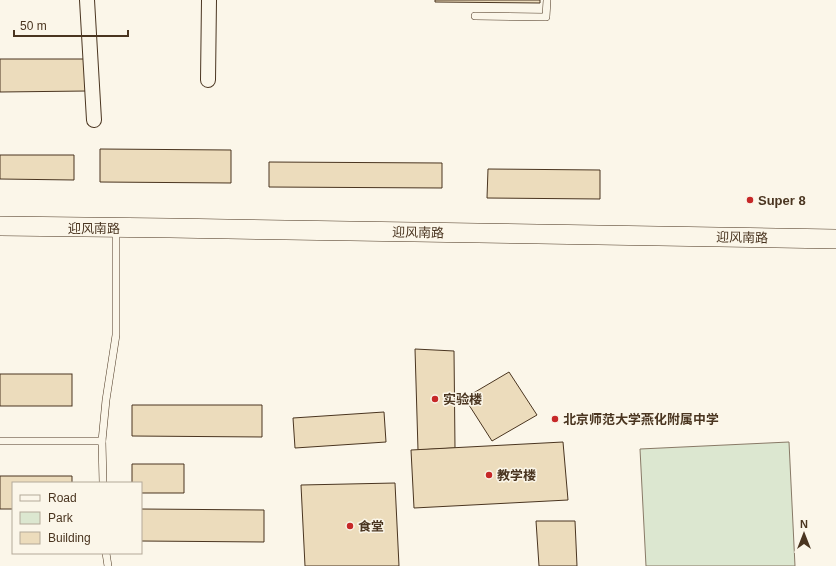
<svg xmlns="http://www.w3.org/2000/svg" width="836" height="566" viewBox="0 0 836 566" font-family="Helvetica,'Noto Sans SC',sans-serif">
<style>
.green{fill:#dce7d0;stroke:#887966}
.building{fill:#ecdcbc;stroke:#4a3520}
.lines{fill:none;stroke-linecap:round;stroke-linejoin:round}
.lane-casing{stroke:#4a3520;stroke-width:8}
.street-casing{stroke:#4a3520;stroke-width:16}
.secondary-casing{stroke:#4a3520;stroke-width:20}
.lane{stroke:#fbf6e9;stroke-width:7}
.street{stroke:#fbf6e9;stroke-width:14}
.secondary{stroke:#fbf6e9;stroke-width:19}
.poi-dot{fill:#c62828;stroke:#fbf6e9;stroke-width:1.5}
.labels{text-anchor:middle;stroke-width:3;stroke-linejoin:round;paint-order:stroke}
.poi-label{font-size:13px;font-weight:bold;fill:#4a3520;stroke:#fbf6e9;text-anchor:start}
.street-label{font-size:13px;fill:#4a3520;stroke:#fbf6e9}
</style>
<rect width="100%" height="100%" fill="#fbf6e9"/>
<polygon class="green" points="789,442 795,566 646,566 640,449"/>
<g class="building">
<polygon points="435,0 540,0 540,3 435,2"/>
<polygon points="0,59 86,59 87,91 0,92"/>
<polygon points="100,149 231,150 231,183 100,182"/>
<polygon points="0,155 74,155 74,180 0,179"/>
<polygon points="269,162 442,163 442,188 269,187"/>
<polygon points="488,169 600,170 600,199 487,198"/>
<polygon points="415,349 454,351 455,448 418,450"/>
<polygon points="509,372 537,415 492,441 469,405 475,403 470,395"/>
<rect x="0" y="374" width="72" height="32"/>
<polygon points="132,405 262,405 262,437 132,436"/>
<polygon points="384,412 386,442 295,448 293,418"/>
<polygon points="563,442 568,500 414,508 411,450"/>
<polygon points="132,464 184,464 184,493 141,493 141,483 132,483"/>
<polygon points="0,476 72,476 72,483 13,483 13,509 0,509"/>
<polygon points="395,483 399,566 305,566 301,485"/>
<polygon points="141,509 264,510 264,542 141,541"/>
<polygon points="536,521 575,521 577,566 539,566"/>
</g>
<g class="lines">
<g class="lane-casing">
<g id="lane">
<polyline points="475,16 546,17 547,0"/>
<polyline points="0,441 102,441"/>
<polyline points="103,483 102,441 106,400 116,335 116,228"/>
<polyline points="106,553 108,566"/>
</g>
</g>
<g class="street-casing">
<g id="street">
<polyline points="87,0 94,120"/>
<polyline points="208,80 209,0"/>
</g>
</g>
<g class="secondary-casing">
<polyline id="secondary" points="0,226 170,228 836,239"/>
</g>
<use href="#lane" class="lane"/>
<use href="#street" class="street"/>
<use href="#secondary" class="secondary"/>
</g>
<g class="poi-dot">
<circle cx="750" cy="200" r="4"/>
<circle cx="435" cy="399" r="4"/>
<circle cx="555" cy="419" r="4"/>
<circle cx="489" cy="475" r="4"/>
<circle cx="350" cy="526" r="4"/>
</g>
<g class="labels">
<g class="poi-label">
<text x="758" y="205">Super 8</text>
<text x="443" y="404">实验楼</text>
<text x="563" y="424">北京师范大学燕化附属中学</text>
<text x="497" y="480">教学楼</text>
<text x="358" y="531">食堂</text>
</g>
<g class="street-label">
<text x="94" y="233">迎风南路</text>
<text transform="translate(418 232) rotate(1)" y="5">迎风南路</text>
<text transform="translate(742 237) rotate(1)" y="5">迎风南路</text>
</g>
</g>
<rect x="12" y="482" width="130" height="72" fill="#fbf6e9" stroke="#b4a999"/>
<rect x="20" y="495" width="20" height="6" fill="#fbf6e9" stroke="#b4a999"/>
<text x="48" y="502" font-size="12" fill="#4a3520">Road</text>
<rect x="20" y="512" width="20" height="12" fill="#dce7d0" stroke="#b4a999"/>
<text x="48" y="522" font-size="12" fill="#4a3520">Park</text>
<rect x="20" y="532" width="20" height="12" fill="#ecdcbc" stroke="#b4a999"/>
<text x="48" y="542" font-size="12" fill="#4a3520">Building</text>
<g transform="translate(804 534)" stroke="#fbf6e9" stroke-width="3" paint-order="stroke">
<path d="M0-3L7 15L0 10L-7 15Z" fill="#4a3520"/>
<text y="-6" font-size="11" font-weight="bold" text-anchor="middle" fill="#4a3520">N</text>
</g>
<path d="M14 30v6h114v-6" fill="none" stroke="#4a3520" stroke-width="2"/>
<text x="20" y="30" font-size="12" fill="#4a3520" stroke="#fbf6e9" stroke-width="3" paint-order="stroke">50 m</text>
</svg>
